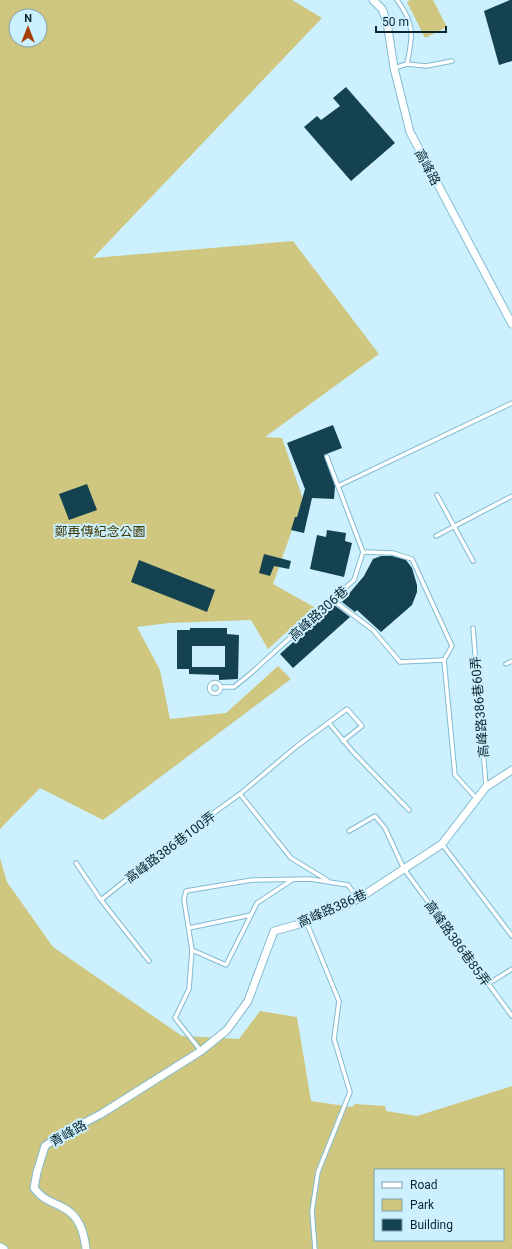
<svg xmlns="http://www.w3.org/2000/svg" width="512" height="1249" viewBox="0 0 512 1249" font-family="Roboto,'Noto Sans TC',sans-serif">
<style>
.green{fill:#cfc77f;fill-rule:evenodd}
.building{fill:#144251;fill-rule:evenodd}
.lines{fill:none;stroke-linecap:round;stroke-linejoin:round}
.lane-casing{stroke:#7fbbd1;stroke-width:5.5}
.street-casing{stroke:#7fbbd1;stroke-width:9}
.lane{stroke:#fff;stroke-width:3.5}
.street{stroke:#fff;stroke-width:7}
.labels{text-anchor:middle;stroke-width:4;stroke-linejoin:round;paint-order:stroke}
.street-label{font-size:13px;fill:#0d262e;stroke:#cdf0fe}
.park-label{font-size:13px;fill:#403a04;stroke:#cdf0fe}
</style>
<rect width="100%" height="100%" fill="#cdf0fe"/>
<g class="green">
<path d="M0,0h292l30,18 -229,240 200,-17 86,113 -114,83 17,1 21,61 -30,85 41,23 -46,42 -17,-29 -82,3 -32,4 23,43 10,49 56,-6 52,-47 13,13 -188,141 -63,-32 -40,41zM16,16h24v24h-24z"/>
<polygon points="410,0 433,0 447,27 425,38 407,2"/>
<path d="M0,858l7,24 46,65 129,89 57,3 21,-28 37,6 14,84 41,6 3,-3 30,2 1,5 31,5 95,-30v163h-512zM375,1170h128v70h-128z"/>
</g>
<g class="building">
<polygon points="510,0 512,0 512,61 499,65 484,11"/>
<polygon points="346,87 395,143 351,181 304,127 317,116 321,120 340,106 333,98"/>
<polygon points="333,425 342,448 324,455 335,486 334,499 312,498 304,533 291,530 295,517 297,517 305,489 287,443"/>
<polygon points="87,484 97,510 69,520 59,494"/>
<polygon points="327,530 346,533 345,541 352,543 344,577 310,569 317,535 326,537"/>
<polygon points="264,554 291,561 289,569 274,566 270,576 259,573"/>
<polygon points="381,556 392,556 406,560 412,568 417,585 417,592 412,605 381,632 357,610 355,612 342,602 364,576 373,559"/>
<polygon points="139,560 215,590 207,612 131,582"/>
<polygon points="334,605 350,617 293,668 280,654"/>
<path d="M190,628h37v6l12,1 -1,44 -19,1v-5l-30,-1v-5h-12v-39h13zM192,646h33v21h-33z"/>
</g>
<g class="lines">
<g class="lane-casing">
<g id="lane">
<path d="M397,0c18,24 16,36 10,64"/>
<polyline points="394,68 407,64 426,66 452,61"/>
<polyline points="338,486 512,403"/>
<polyline points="437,495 473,561"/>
<polyline points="436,536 512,496"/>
<polyline points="363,552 393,553 412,559 452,646 444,660"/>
<polyline points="333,600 373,630 400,662 444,660 455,775 477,799"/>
<polyline points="473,628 486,786"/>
<polyline points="506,664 512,661"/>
<circle cx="215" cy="688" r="5.5"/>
<polyline points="221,687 234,687 250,674 354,580 363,552 327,457"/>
<polyline points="329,723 353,752 409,810"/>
<polyline points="240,794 291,858 327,880"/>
<polyline points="349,831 375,816 385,828 404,869 512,1016"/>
<polyline points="442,844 512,936"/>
<polyline points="76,863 101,900 149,961"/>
<polyline points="101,900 172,843 240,794 297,746 347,709 362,726 343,741"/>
<polyline points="306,921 339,1001 334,1039 350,1092 318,1172 312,1211 315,1249"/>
<polyline points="189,928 251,915"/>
<polyline points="192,950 226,965 257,903 292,880"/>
<polyline points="488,984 512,969"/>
<polyline points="201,1051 175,1018 189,989 192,950 184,900 186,891 252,880 310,879 348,885 358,899"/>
</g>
</g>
<g class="street-casing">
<g id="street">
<polyline points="373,0 382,9 387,22 394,68 410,132 512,324"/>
<polyline points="0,1247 4,1249"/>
<path d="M86,1249c-2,-17 -7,-34 -24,-42 -12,-6 -20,-8 -28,-19l3,-16 8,-26 14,-10 42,-22 100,-63 26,-21 21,-29 26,-70 22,-6 62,-26 84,-55 44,-57 26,-17"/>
</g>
</g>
<use href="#lane" class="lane"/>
<use href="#street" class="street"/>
</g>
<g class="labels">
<g class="street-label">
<text transform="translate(428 167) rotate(62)" y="5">高峰路</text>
<text transform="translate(318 613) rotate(-42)" y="5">高峰路306巷</text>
<text transform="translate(479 707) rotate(-95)" y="5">高峰路386巷60弄</text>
<text transform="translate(170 847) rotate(-37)" y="5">高峰路386巷100弄</text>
<text transform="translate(332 908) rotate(-24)" y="5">高峰路386巷</text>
<text transform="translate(458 943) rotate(54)" y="5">高峰路386巷85弄</text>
<text transform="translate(68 1133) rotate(-30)" y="5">青峰路</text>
</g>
<g class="park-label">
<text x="100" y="536">鄭再傳紀念公園</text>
</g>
</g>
<rect x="374" y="1169" width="130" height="72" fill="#cdf0fe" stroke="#809fab"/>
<rect x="382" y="1182" width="20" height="6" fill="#ffffff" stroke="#809fab"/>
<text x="410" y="1189" font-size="12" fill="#0d262e">Road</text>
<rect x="382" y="1199" width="20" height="12" fill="#cfc77f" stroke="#809fab"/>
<text x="410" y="1209" font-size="12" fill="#0d262e">Park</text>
<rect x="382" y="1219" width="20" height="12" fill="#144251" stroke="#809fab"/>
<text x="410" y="1229" font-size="12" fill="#0d262e">Building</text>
<g transform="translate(28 28)"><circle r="19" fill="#cdf0fe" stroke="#809fab"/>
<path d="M0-3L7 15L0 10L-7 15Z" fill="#a33f06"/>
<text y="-6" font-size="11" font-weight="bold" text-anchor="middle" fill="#0d262e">N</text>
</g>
<path d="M376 26v6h70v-6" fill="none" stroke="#0d262e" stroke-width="2"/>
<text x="382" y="26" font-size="12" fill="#0d262e" stroke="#cdf0fe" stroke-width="3" paint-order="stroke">50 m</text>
</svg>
